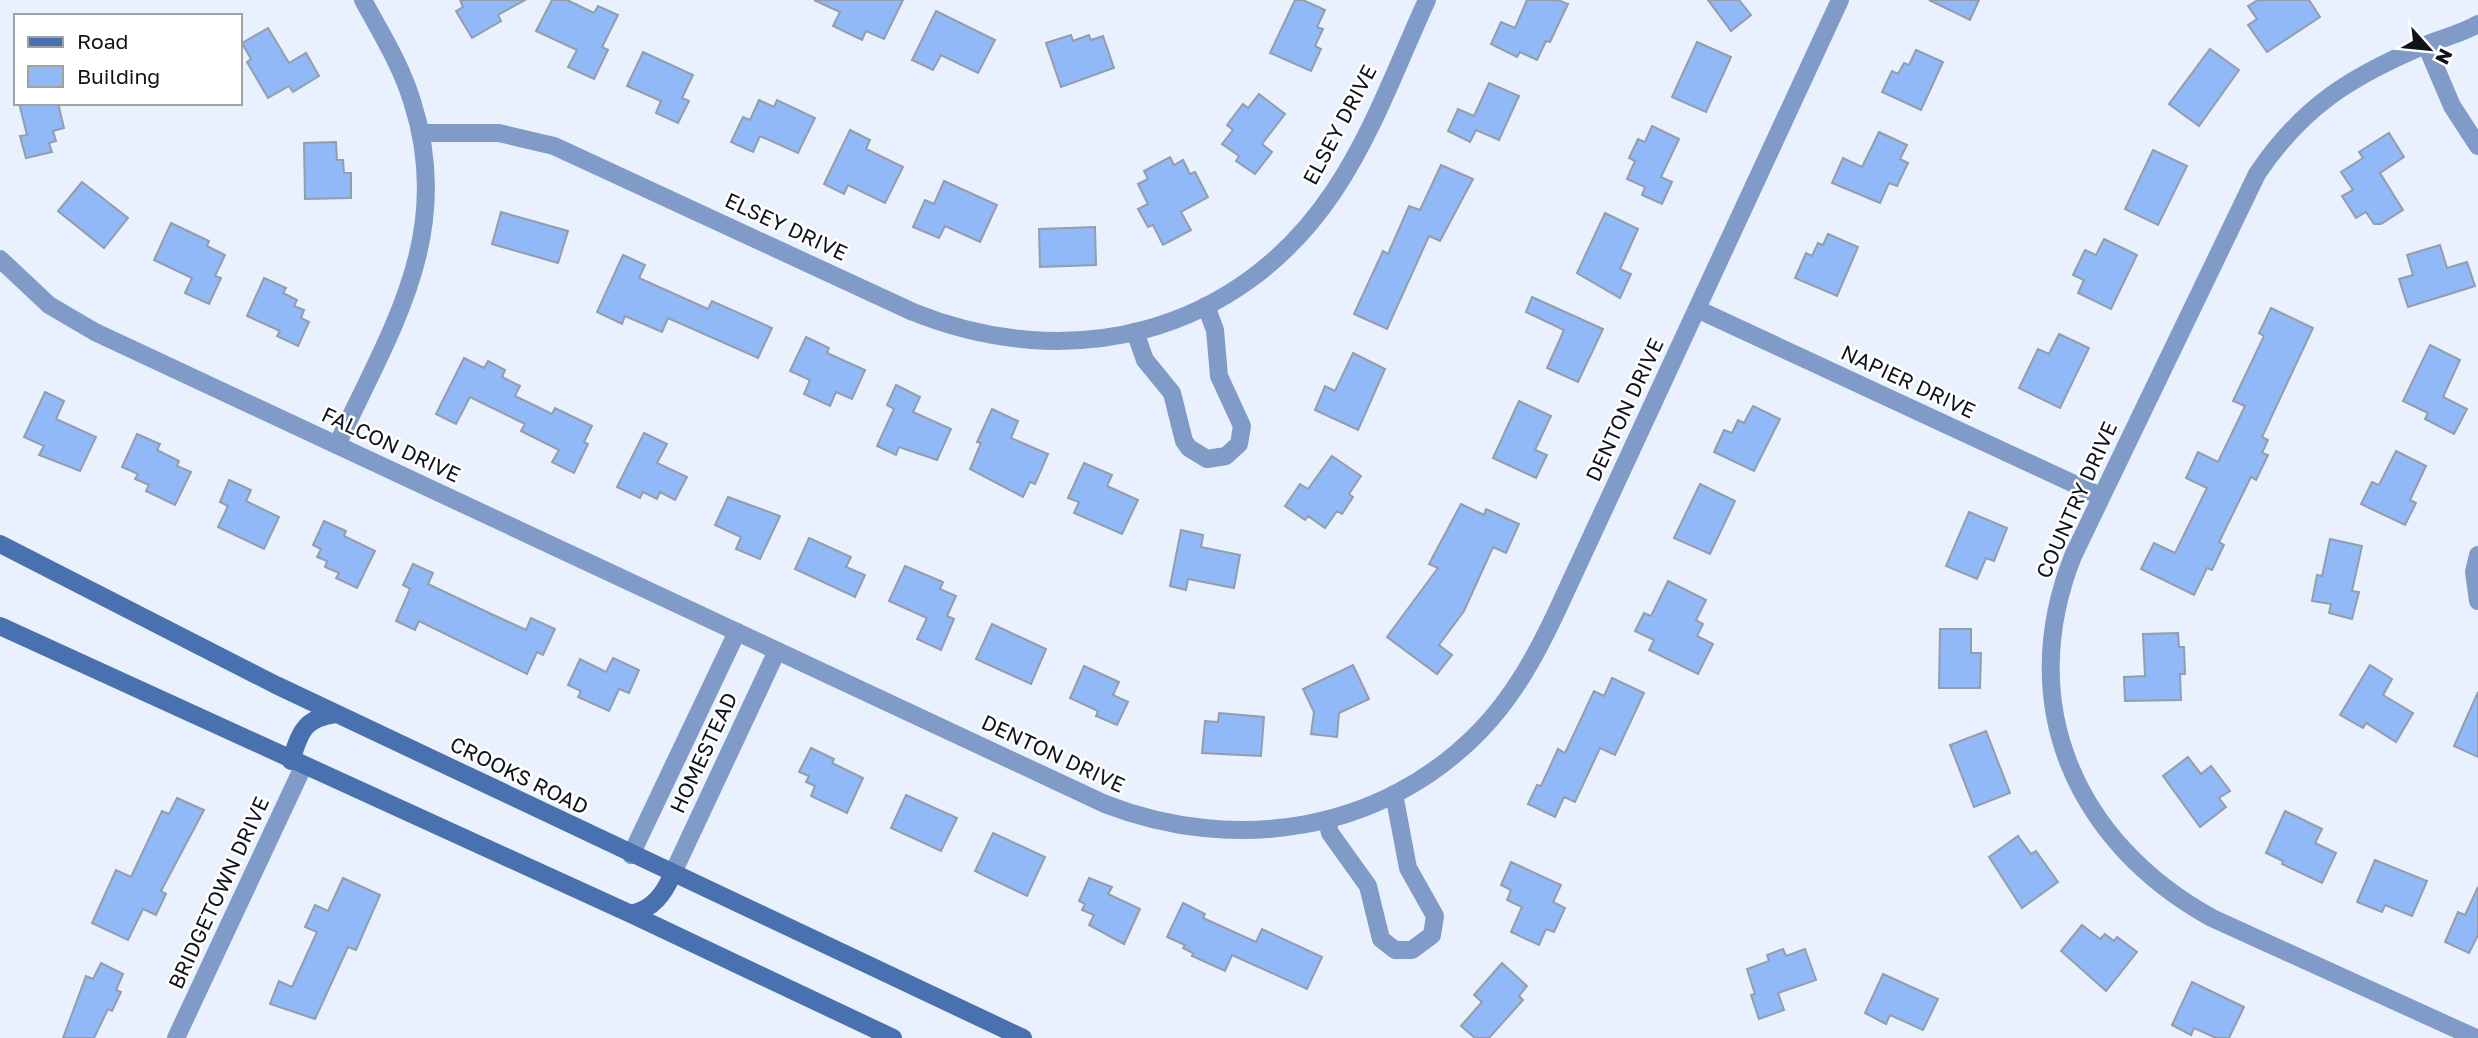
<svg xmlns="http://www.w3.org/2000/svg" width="2478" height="1038" viewBox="0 0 2478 1038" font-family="'Golos Text',sans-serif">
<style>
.building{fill:#91b8f7;stroke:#939dab;stroke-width:2}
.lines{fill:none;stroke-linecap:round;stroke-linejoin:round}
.minor{stroke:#809bc7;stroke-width:18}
.secondary{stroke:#4970af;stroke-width:18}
.labels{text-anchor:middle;stroke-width:5;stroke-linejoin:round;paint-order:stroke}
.street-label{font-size:21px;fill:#101318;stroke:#fff}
</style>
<rect width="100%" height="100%" fill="#e9f1fe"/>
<g class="building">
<polygon points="460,0 525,0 498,15 501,21 472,38 456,11 463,7"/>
<polygon points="552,0 567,0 594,13 598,6 618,15 602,47 608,50 594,79 568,67 577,50 536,31"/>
<polygon points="814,0 903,0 884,39 866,31 862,40 833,26 840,12"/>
<polygon points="1295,0 1303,0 1325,10 1317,27 1323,29 1315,46 1321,49 1311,71 1270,53"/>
<polygon points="1527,0 1558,0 1568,4 1550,42 1546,41 1537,60 1520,52 1517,57 1491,44 1501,22 1515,28"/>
<polygon points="1708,0 1739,0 1751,15 1731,31"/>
<polygon points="1929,0 1979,0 1970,20"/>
<polygon points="2258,0 2309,0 2320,17 2267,52 2248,25 2257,19 2248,6"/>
<polygon points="936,11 995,40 978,73 941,55 933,70 912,60"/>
<polygon points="268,28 289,63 306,53 319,76 293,92 289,86 268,98 247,62 251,59 242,43"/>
<polygon points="1071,35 1073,41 1089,35 1091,40 1103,36 1114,68 1061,87 1046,43"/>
<polygon points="1697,42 1731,57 1706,112 1672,97"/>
<polygon points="2210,49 2239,70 2199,126 2169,104"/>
<polygon points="1916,50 1943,62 1921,110 1882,92 1892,71 1898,74 1904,63 1909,65"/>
<polygon points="643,52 693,75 682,98 689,101 678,123 656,113 661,101 627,86"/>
<polygon points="1489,83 1519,96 1499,140 1476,130 1470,142 1448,131 1458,109 1474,116"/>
<polygon points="1259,94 1285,114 1262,144 1272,152 1255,174 1236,161 1239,156 1222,144 1233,130 1227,125 1243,104 1248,108"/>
<polygon points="759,100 774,107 777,100 815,118 798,153 760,136 753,152 731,142 743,117 750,120"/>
<polygon points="19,103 58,103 64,128 53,131 56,141 49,143 52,152 26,158 20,136 27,135"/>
<polygon points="1652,126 1679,139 1661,177 1672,182 1662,204 1642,195 1645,187 1627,179 1635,161 1629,158 1638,139 1645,142"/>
<polygon points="850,130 870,140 866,149 903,167 885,203 848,185 844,194 824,184"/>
<polygon points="1879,132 1907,145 1900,159 1908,163 1897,186 1889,183 1880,203 1832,183 1843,158 1862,167"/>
<polygon points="2389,133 2404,157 2380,173 2403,210 2381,224 2374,224 2366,212 2356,218 2342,196 2353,190 2341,172 2363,158 2359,152"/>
<polygon points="336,142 337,160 343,160 344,173 351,173 351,198 305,199 304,143"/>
<polygon points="2153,150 2187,166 2158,225 2125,209"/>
<polygon points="1170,157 1174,165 1183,160 1190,174 1195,172 1208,197 1181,212 1191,230 1163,245 1153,225 1148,227 1138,209 1148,204 1138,184 1148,179 1144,171"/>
<polygon points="1441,165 1473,179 1440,241 1429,236 1387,329 1354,314 1383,251 1388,254 1409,206 1420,210"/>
<polygon points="944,181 997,205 980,242 945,226 939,238 913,227 925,200 934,204"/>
<polygon points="82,182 128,218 104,248 58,211"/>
<polygon points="501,212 568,231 558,263 492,244"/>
<polygon points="1605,213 1638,229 1620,269 1631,274 1620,298 1577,273"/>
<polygon points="171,223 209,241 207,246 225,255 215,276 221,278 209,304 185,293 192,278 154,260"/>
<polygon points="1095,227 1096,265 1040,267 1039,229"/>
<polygon points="1828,234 1858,247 1837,296 1795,278 1806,253 1812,256 1818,243 1823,245"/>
<polygon points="2104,239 2137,255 2111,309 2078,293 2084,280 2073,275 2085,250 2096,255"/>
<polygon points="2440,245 2447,268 2467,262 2475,286 2408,307 2399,279 2413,275 2407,255"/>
<polygon points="623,255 645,265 639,278 708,309 712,301 772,328 758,358 668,318 662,332 625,316 622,324 597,312"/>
<polygon points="264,278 286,288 283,293 297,300 294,306 304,310 301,318 309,322 298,346 277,336 280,331 247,316"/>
<polygon points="1532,297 1603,329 1578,382 1547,368 1564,330 1526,312"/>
<polygon points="2271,308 2313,328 2262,437 2268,440 2262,453 2268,455 2256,480 2251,477 2219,542 2224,545 2212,570 2207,568 2194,595 2141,569 2154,543 2175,553 2207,488 2186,478 2198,452 2218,462 2245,406 2233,401 2264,336 2259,333"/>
<polygon points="2059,334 2089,348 2060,408 2019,388 2038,349 2049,354"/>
<polygon points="806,337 829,348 827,353 865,370 852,399 836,392 830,406 804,394 810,380 790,371"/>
<polygon points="2430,345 2460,360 2443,397 2467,409 2454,434 2425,419 2428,413 2403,401"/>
<polygon points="1353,353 1385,369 1358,430 1315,410 1325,386 1335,391"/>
<polygon points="464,358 484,368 488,361 505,370 502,377 520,386 515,396 552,414 555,408 592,426 584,442 588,444 574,473 552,462 559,450 521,431 525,424 470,397 456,424 436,414"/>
<polygon points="896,385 920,397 913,412 951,429 937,460 899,447 896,455 877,446 894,409 887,405"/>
<polygon points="45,392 64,401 56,419 96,437 80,471 39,455 44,446 24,437"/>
<polygon points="1519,401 1551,416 1535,450 1547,455 1536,478 1493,458"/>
<polygon points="1753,406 1780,419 1754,471 1714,452 1724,430 1732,433 1738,420 1744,423"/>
<polygon points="992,409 1018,421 1011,438 1048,454 1035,484 1030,482 1023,497 970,469 981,443 977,442"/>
<polygon points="644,433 667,444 657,463 687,477 675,500 660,492 657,499 643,492 640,498 617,487"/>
<polygon points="137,434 160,444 157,450 179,461 177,466 191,472 175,505 146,491 149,485 135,479 138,474 122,467"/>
<polygon points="2396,451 2426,466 2410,500 2416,503 2405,525 2361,504 2372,482 2379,485"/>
<polygon points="1332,456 1361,476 1349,494 1353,497 1342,514 1337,511 1325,528 1308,516 1305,520 1285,506 1300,484 1308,489"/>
<polygon points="1084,463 1112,475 1107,486 1138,500 1122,534 1074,513 1079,502 1068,498"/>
<polygon points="229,480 251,490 246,501 279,517 264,549 218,527 228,506 220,502"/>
<polygon points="1700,484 1735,501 1710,554 1674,538"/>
<polygon points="728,497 780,516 760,559 736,549 741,537 715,525"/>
<polygon points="1461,504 1484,515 1486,509 1519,524 1506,553 1493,547 1464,611 1439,645 1452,655 1437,674 1387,637 1438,568 1429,564"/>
<polygon points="1969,512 2007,528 1994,561 1986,558 1977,579 1946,566"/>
<polygon points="324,521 346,531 344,536 375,551 357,588 336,578 339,573 325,567 327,561 317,557 321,549 313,545"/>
<polygon points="1181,530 1203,535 1201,547 1240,555 1234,588 1188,579 1186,590 1170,586"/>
<polygon points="809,538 851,557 846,567 865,575 855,597 795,569"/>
<polygon points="2330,539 2362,546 2352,591 2359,592 2352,619 2329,613 2331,604 2312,601 2317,575 2322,576"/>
<polygon points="413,564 433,573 428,584 487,612 526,630 531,618 555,629 543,655 537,652 527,674 419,621 415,630 396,621 410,589 403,585"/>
<polygon points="905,566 943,582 940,589 956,596 947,616 954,619 941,650 917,639 927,618 889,601"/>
<polygon points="1668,581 1706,600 1696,620 1703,624 1697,636 1713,644 1698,674 1649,650 1654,640 1635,631 1644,613 1651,616"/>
<polygon points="992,624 1046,649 1031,684 976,659"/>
<polygon points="1940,629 1971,629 1971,653 1981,653 1980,688 1939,688"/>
<polygon points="2178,633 2179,647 2184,647 2185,674 2180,674 2181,700 2125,701 2124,677 2145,676 2143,634"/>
<polygon points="613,658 639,670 629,693 619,689 609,711 578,697 581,691 568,685 580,659 606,672"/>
<polygon points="1353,665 1369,699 1339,713 1337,737 1311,734 1314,712 1303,689"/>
<polygon points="2370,665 2392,679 2383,695 2413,713 2396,742 2366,723 2363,728 2340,715"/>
<polygon points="1084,666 1119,682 1113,695 1128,702 1117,725 1096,716 1098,711 1070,698"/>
<polygon points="1612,678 1644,693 1615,755 1600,748 1575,802 1564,797 1555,817 1528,804 1537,785 1541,786 1558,749 1565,753 1594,691 1604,696"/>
<polygon points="2478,692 2478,757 2454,746"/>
<polygon points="1219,713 1264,717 1261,756 1202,753 1205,721 1218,722"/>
<polygon points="1986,731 2010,793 1974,807 1950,745"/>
<polygon points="811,748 834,759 832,763 863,778 847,813 811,796 815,786 806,782 809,776 799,772"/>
<polygon points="2188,757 2201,774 2211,766 2230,791 2219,798 2226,807 2200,827 2163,776"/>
<polygon points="906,795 957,818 941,851 891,828"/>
<polygon points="177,798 204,810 161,891 166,894 156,915 143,909 128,940 92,923 116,870 131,877 162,811 169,814"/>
<polygon points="2285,811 2322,829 2315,843 2336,853 2322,883 2282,864 2283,861 2266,853"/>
<polygon points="993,833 1045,857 1027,896 975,871"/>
<polygon points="2018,836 2031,854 2036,851 2058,882 2022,908 1989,857"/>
<polygon points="2375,860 2427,881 2412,916 2385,905 2382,912 2357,902"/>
<polygon points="1511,862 1561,885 1553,902 1565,908 1554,932 1546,929 1539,945 1511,932 1522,907 1507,900 1511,890 1501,885"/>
<polygon points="343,878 380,895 356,950 348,947 315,1019 270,1004 279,981 292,987 317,932 305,927 315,905 328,911"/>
<polygon points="1089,878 1112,887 1108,894 1140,909 1124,944 1089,925 1094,915 1082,910 1085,904 1079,901"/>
<polygon points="2478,887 2478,935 2469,953 2445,942 2458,912 2465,915"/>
<polygon points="1183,903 1205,914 1203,918 1256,942 1262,929 1322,957 1307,989 1232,955 1225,971 1192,956 1193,953 1183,948 1185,945 1167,937"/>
<polygon points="2082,925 2100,939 2105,934 2114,941 2117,937 2137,952 2106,991 2061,951"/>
<polygon points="1783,949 1786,956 1805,949 1816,980 1778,993 1784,1010 1759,1019 1751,995 1755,994 1747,969 1769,961 1767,955"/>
<polygon points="101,963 123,974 116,990 121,992 112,1011 108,1009 94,1038 63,1038 86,976 93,979"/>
<polygon points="1502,963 1527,986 1519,996 1523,1000 1489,1038 1475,1038 1461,1026 1482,1002 1474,995"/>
<polygon points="1883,974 1938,999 1923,1030 1890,1015 1886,1024 1865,1013"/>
<polygon points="2192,982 2244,1007 2229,1038 2216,1038 2194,1028 2191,1035 2172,1025"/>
</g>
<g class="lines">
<g class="minor">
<polyline points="2426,45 2452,106 2478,146"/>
<path d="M421,133h78l55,13 359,166c157,63 325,23 421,-121 39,-58 64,-128 93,-191"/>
<path d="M0,259l49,46 46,27 1010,472c129,50 276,29 375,-73 33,-34 55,-74 75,-116l285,-615"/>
<polyline points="1697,309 2100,496"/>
<polyline points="1135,332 1145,360 1172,393 1184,441 1189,448 1207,459 1226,456 1239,444 1242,426 1219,376 1215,330 1206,306"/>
<path d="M337,445c54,-116 118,-211 75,-344 -11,-36 -31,-68 -49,-101"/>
<polyline points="2478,555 2474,572 2478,601"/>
<polyline points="1327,820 1330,833 1368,886 1381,939 1395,950 1412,950 1432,935 1435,916 1408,868 1394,794"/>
<polyline points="631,855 737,632"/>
<polyline points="672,875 777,651"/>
<polyline points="176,1038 303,767"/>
<path d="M2476,1038l-264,-120c-136,-75 -198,-213 -139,-362l184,-382c45,-67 93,-97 166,-128 18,-8 38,-12 55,-22"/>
</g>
<g class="secondary">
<polyline points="0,544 276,685 1023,1038"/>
<polyline points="0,626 631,914 893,1038"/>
<path d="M291,761c9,-29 13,-43 45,-47"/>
<path d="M631,914c22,-5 33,-20 41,-39"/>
</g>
</g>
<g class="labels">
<g class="street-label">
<text transform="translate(1340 125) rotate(-62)" y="7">ELSEY DRIVE</text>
<text transform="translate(786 227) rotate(25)" y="7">ELSEY DRIVE</text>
<text transform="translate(1908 382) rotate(25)" y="7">NAPIER DRIVE</text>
<text transform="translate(1625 410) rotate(-65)" y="7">DENTON DRIVE</text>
<text transform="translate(391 445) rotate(25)" y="7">FALCON DRIVE</text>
<text transform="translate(2077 500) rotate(-66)" y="7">COUNTRY DRIVE</text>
<text transform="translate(704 753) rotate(-65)" y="7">HOMESTEAD</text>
<text transform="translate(1053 754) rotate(25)" y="7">DENTON DRIVE</text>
<text transform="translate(519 776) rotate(26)" y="7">CROOKS ROAD</text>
<text transform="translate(219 893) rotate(-65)" y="7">BRIDGETOWN DRIVE</text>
</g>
</g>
<rect x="14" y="14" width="228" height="91" fill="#ffffff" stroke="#9fa1a3" stroke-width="2"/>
<rect x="28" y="37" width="35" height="10" fill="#4970af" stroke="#9fa1a3" stroke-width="2"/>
<text x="77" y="49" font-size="21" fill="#101318">Road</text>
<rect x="28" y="66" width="35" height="21" fill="#91b8f7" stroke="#9fa1a3" stroke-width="2"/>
<text x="77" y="84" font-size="21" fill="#101318">Building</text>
<g transform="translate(2429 49) rotate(117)" stroke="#ffffff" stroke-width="5" paint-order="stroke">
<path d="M0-5L12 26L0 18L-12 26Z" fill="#101318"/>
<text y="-10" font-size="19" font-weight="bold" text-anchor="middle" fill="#101318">N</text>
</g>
</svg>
